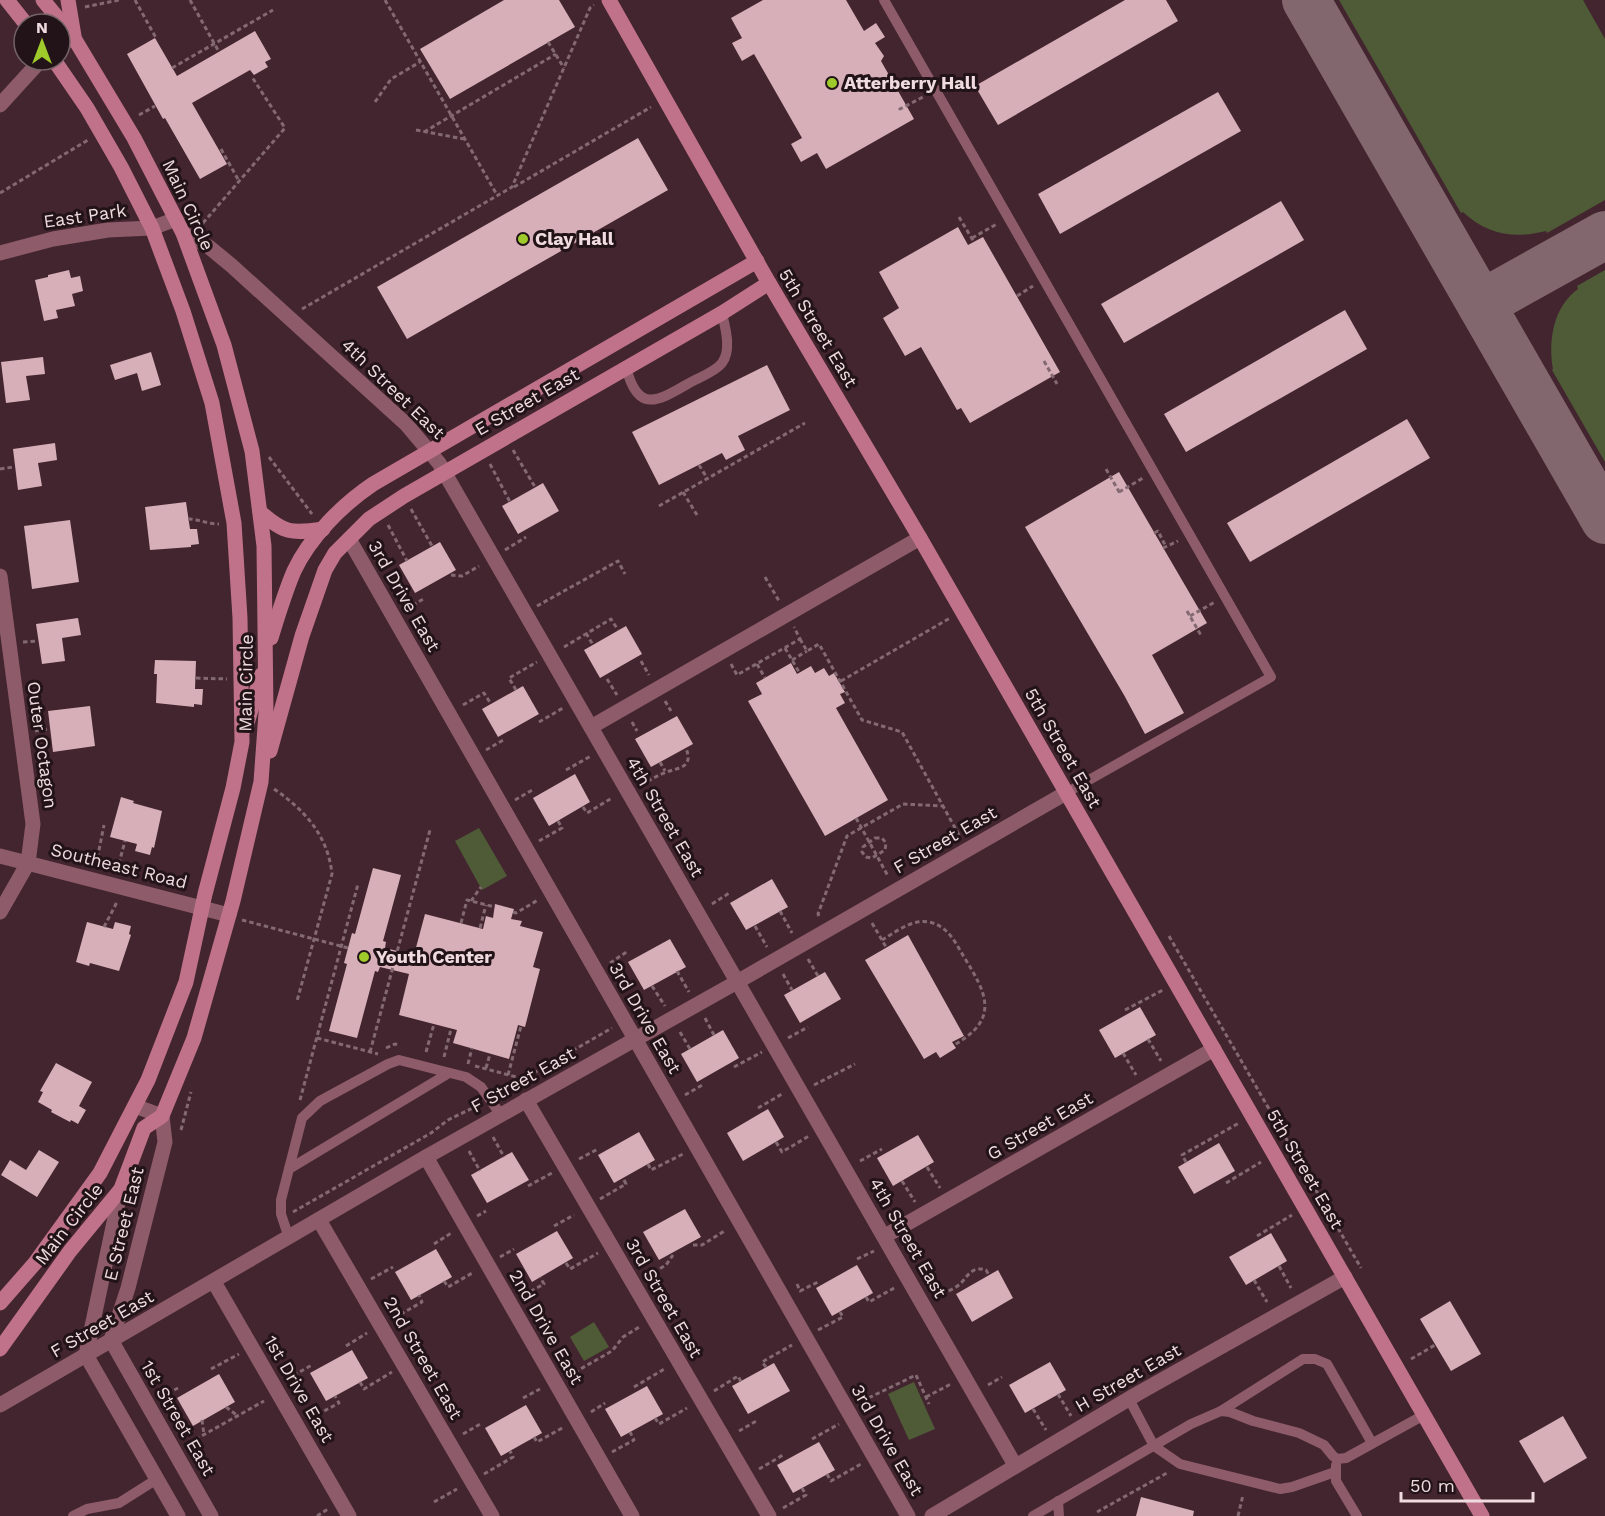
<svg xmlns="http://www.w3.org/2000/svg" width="1605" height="1516" viewBox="0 0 1605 1516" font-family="'Work Sans',sans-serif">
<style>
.green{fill:#4e5b36}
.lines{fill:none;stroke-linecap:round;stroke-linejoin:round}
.taxiway{stroke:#82676f;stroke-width:48}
.building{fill:#d6afb9}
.path{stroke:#836971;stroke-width:3;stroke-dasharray:4.5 3;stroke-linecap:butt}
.lane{stroke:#8d5b6a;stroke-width:10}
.street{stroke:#8d5b6a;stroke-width:15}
.secondary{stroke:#c0728a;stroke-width:15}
.poi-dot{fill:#9fca2c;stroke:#211317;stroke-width:2}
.labels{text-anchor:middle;stroke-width:6;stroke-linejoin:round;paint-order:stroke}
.poi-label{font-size:18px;font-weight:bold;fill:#efdbe0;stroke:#211317;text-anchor:start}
.street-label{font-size:18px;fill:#efdbe0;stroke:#211317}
</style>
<rect width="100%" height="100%" fill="#43252f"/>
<g class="green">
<path d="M1339,0h244l22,39v161l-58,33 -1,-2c-31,8 -59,4 -83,-19l-2,1z"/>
<path d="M1605,270v192l-53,-92 1,-1c-5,-28 0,-62 25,-80l-1,-3z"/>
<polygon points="479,828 507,876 482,890 455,841"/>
<polygon points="594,1322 609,1347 584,1361 570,1337"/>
<polygon points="914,1382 935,1429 909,1440 888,1394"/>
</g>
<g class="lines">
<g class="taxiway">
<polyline points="1306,0 1605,520"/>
<polyline points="1481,304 1605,235"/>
</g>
</g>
<g class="building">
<polygon points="504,0 559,0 575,27 450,99 420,49"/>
<polygon points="763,0 846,0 864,31 876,23 885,37 875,43 884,56 881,61 914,119 826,169 817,153 801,162 791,144 802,138 754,54 742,61 732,43 742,38 731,18"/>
<polygon points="1125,0 1166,0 1178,21 998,125 975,86"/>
<polygon points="255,31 271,59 265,62 268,67 254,75 250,70 192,103 227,164 200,179 165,118 163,119 127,54 155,38 177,76"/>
<polygon points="1218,92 1241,131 1060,234 1038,194"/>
<polygon points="638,138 668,190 407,339 377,287"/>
<polygon points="1281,201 1304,240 1124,343 1101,304"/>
<polygon points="958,227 968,245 983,237 1060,372 970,423 961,408 957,410 921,347 905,356 883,318 899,308 879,272"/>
<polygon points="69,270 71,278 80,276 83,291 72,294 75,306 56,310 58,318 44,321 35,280 48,277 48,275"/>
<polygon points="1345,310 1367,349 1186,452 1164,414"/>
<polygon points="151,352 161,385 142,391 137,373 115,380 110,365"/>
<polygon points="43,357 45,374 26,376 30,400 6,403 1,362"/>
<polygon points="767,365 790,410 738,436 745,450 726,460 722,453 659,485 632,432"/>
<polygon points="1407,419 1430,458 1250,562 1227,523"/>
<polygon points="55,443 57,460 38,463 42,486 18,490 13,449"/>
<polygon points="1119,472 1207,623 1152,655 1184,713 1145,734 1124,695 1025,527"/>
<polygon points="543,483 559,511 518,534 502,506"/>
<polygon points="186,502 190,529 197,529 199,544 191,545 191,547 150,550 145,507"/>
<polygon points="70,520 79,582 32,589 24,526"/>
<polygon points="440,542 456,570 415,593 399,565"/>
<polygon points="78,618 81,635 62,638 65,661 42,664 36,624"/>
<polygon points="626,626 642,654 600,678 584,650"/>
<polygon points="155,660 196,661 195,689 203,689 202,705 194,704 194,707 156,703 157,674 154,674"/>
<polygon points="791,663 797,674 811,666 815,673 824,668 829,676 834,673 845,692 840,694 845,703 836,708 888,800 825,836 748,701 762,694 756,683"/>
<polygon points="523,686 539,714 498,737 482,709"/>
<polygon points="90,706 95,746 53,752 48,711"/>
<polygon points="677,716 693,744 651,767 635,739"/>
<polygon points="575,774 590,802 549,826 533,798"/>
<polygon points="121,797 134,801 133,803 162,811 154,848 152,847 150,855 135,851 137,844 110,837"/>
<polygon points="373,868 401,875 383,941 386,942 385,948 414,955 425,914 483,929 486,916 493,918 495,904 514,909 511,919 522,921 520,926 543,932 533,967 540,969 525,1027 518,1025 509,1059 453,1043 457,1030 399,1015 409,974 380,967 378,972 375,971 357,1038 329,1031 347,964 344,963 352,933 355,934"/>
<polygon points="772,879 788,907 746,930 730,903"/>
<polygon points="87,922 113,929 115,922 131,926 129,934 131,935 119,971 90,963 89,966 76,962"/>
<polygon points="908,935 964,1036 952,1042 956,1048 940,1058 936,1052 924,1059 865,960"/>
<polygon points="670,939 686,967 644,990 628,962"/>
<polygon points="825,972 841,999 800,1023 784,995"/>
<polygon points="1140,1007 1156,1035 1115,1058 1099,1030"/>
<polygon points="723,1030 739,1058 697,1082 681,1054"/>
<polygon points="56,1063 92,1082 79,1106 86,1110 78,1124 71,1120 70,1122 51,1112 52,1110 38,1102 43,1092 40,1091"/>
<polygon points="768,1109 784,1137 743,1161 727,1133"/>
<polygon points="639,1132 655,1160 614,1183 598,1155"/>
<polygon points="918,1135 934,1162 893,1186 877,1158"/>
<polygon points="1219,1143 1235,1171 1194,1194 1178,1167"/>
<polygon points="39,1150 59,1162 37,1197 1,1175 10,1160 26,1170"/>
<polygon points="512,1152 529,1180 487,1203 471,1175"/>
<polygon points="685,1209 701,1237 659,1260 643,1232"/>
<polygon points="557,1231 573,1258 532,1282 516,1254"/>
<polygon points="1271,1233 1287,1261 1246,1285 1229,1257"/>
<polygon points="436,1249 452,1277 411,1300 395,1272"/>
<polygon points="857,1265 873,1293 832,1316 816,1288"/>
<polygon points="998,1270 1013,1298 972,1322 956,1294"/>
<polygon points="1450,1301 1481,1354 1451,1371 1420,1319"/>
<polygon points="352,1350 368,1378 326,1401 310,1373"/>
<polygon points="1050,1362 1066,1390 1025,1413 1009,1385"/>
<polygon points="774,1363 790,1391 748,1414 732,1386"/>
<polygon points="219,1374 235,1402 193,1426 177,1398"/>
<polygon points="647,1386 663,1414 621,1437 605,1409"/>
<polygon points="526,1405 542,1433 501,1456 485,1428"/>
<polygon points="1563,1416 1587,1458 1544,1483 1519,1441"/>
<polygon points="819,1442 835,1470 793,1493 777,1465"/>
<polygon points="1141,1497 1194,1511 1193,1516 1136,1516"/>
</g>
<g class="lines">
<g class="path">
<polyline points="135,0 156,38"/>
<polyline points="190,0 219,52"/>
<polyline points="385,0 497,195"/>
<polyline points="85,7 119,0"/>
<polyline points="548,42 564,68"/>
<polyline points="172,68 273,10"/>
<polyline points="375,102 391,79 420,62"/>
<polyline points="899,108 900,109 923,97"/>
<polyline points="139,115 155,106"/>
<polyline points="416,130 464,139"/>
<polyline points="424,132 556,54"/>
<polyline points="221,149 239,181"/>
<polyline points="514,187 651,107"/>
<polyline points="0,193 88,140"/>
<polyline points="192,212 203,225"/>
<polyline points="959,217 974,242"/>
<polyline points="203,223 285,128 252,77"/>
<polyline points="972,238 997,224"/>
<polyline points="1017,296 1033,286"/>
<polyline points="302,309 512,187 590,8 594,5"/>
<polyline points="1044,361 1057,384"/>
<polyline points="513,450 535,487"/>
<polyline points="269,457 312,514"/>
<polyline points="490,464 510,502"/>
<polyline points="699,465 707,478"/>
<polyline points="0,469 13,467"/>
<polyline points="1106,469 1121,495"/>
<polyline points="683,492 697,515"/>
<polyline points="1119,492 1143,478"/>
<polyline points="659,506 805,423"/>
<polyline points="411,509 432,546"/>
<path d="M188,519c11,0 19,5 31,5"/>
<polyline points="388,525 407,561"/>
<polyline points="1154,533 1158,531 1166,547"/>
<polyline points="1163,548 1178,541"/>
<polyline points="505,550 526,537"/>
<polyline points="451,575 462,576 479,566"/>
<polyline points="765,577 779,601"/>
<polyline points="537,606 618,561 625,574"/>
<polyline points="406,609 425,598"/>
<polyline points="1187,611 1202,637"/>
<polyline points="1190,616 1215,602"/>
<polyline points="586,633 593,645"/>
<polyline points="800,639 807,651 819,644 862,720 902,732 959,835"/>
<polyline points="23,642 37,641"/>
<polyline points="564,647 611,619 618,630"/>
<polyline points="785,648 799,672"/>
<polyline points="792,660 807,651"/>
<polyline points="641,661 649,675"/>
<polyline points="731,664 737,675 800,639 794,627"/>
<polyline points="757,664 765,678"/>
<polyline points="196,678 227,679"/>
<polyline points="607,679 617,695"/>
<polyline points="841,681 950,618"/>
<polyline points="516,690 509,678 537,662"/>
<polyline points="665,701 671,711"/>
<polyline points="463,705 484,693 491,704"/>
<polyline points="539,722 563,708"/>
<polyline points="632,722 637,731"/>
<polyline points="35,731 48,729"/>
<polyline points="486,750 505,739"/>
<polyline points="660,762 665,771"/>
<polyline points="566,770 591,756"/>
<path d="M641,785c8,-4 15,-9 23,-12 14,-6 30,-4 22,-25"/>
<path d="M274,789c31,21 54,47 58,85l-35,127"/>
<polyline points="515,800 534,789"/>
<polyline points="583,807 587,813 612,798"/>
<polyline points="856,818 888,876"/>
<polygon points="875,838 882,838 886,843 885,850 872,858 866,857 862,852 863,847"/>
<polyline points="539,841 562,828 558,821"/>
<polyline points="96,865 104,825"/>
<polyline points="117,871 125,841"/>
<polyline points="471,901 481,887"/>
<polyline points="712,904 731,892"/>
<polyline points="780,911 792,933"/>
<polyline points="513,912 516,913 538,900"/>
<polyline points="819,916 818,914 847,836 903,804 943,806"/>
<polyline points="242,920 348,948"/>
<polyline points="461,923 467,900 495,907"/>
<polyline points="872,923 886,947"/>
<polyline points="755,926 767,947"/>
<polyline points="104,927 117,902"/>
<polyline points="480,928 486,905"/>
<polyline points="1169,936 1361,1268"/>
<path d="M882,940c14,-8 29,-21 47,-18 19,4 26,20 35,35 23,37 36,62 -10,88"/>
<polyline points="808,959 818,976"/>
<polyline points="610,963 628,951"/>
<polyline points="677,971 689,992"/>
<polyline points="783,974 792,990"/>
<polyline points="652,986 665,1006"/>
<polyline points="1125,1010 1163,990"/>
<polyline points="705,1018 714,1035"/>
<polyline points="680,1032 690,1049"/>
<polyline points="317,1038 378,1054"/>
<polyline points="788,1038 808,1027"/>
<polyline points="1148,1039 1161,1061"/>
<polyline points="386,1048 395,1044 399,1045"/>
<polyline points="370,1052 430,830"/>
<polyline points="426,1052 434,1024"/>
<polyline points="1123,1053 1136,1075"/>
<polyline points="444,1057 451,1029"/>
<polyline points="468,1064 472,1048"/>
<polyline points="475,1066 524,1079"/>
<polyline points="734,1067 762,1052"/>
<polyline points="486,1068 490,1054"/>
<polyline points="508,1075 521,1026"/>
<polyline points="814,1085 855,1064"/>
<polyline points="501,1092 612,1028"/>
<polyline points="685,1095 704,1084"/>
<polyline points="300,1100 358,884"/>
<polyline points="758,1108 782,1094"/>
<polyline points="181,1130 191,1092"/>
<polyline points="493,1137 504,1157"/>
<polyline points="776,1142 782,1152 809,1136"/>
<polyline points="469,1151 480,1171"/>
<polyline points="579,1159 598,1149"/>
<polyline points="860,1161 882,1149"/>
<polyline points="1186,1162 1182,1155 1239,1123"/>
<polyline points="648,1164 651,1170 683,1154"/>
<polyline points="927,1167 940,1188"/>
<polyline points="902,1181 915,1202"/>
<polyline points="1226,1183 1261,1162"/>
<polyline points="528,1186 552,1173"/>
<polyline points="600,1199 626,1184 623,1178"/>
<polyline points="293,1212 431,1133 448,1120 479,1105"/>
<polyline points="477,1216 486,1211"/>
<polyline points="554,1226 574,1215"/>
<polyline points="1257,1236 1292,1215"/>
<polyline points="434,1244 453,1232"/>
<polyline points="693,1245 702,1245 726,1230"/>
<polyline points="500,1257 514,1249"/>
<polyline points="857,1259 874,1251"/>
<polyline points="566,1263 570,1269 598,1253"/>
<polyline points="1279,1266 1291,1288"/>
<polyline points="647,1276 666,1265 673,1255"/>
<polyline points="371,1279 393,1267"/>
<polyline points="1254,1280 1267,1302"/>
<polyline points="444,1281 448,1287 474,1272"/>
<polyline points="797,1284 800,1291 818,1282"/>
<polyline points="524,1295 544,1284 540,1277"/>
<polyline points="866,1297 869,1302 896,1287"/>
<path d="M935,1297c8,-4 21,-8 27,-15 7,-8 11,-16 24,-12l3,5"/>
<polyline points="394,1318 422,1302 419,1295"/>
<polyline points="818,1330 843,1317 840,1312"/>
<polyline points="346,1346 367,1333"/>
<polyline points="1411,1359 1435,1345"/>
<polyline points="766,1367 762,1362 792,1345"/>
<polyline points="211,1369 239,1354"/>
<polyline points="568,1376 612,1351 623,1337 641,1326"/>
<polyline points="287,1379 312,1365"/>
<polyline points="360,1382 364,1389 392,1372"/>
<polyline points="988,1385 1002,1377"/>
<polyline points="634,1387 666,1368"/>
<polyline points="714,1391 738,1376 741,1382"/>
<polyline points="1058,1394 1071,1416"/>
<polyline points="161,1397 178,1388"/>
<polyline points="926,1397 951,1384"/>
<polyline points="523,1398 540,1389"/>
<polyline points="862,1401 916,1375 929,1404"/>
<polyline points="226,1407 238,1416"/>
<polyline points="1033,1409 1046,1430"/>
<polyline points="591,1412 605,1403"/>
<polyline points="311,1418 339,1403 335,1396"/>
<polyline points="655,1418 659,1424 687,1408"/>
<polyline points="202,1420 204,1435"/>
<polyline points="739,1431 758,1420"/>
<polyline points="463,1434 482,1423"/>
<polyline points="534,1437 537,1442 564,1427"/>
<polyline points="812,1439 839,1424"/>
<polyline points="189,1443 264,1401"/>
<polyline points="612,1452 634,1440 630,1432"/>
<polyline points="759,1469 783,1455"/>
<polyline points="484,1474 513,1457 510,1451"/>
<polyline points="827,1474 831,1481 861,1464"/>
<polyline points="434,1502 457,1489"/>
<polyline points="783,1508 806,1495 802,1488"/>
<polyline points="1097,1512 1167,1473"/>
<polyline points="317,1516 328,1509"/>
<polyline points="1238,1516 1243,1495"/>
</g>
<g class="lane">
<polyline points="884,0 1271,677 1066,793"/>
<path d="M626,367c12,48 32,34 65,15 9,-5 24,-10 31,-19 10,-13 3,-36 0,-50"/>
<polyline points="289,1169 449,1073"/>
<polyline points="289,1238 281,1214 281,1200 302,1118 320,1101 388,1064 399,1060 466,1077 481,1087 501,1115"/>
<polyline points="1129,1399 1154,1446 1180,1464 1280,1489 1292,1487 1335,1472"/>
<polyline points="1221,1411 1303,1359 1315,1359 1327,1364 1372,1443"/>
<polyline points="1336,1465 1336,1481 1357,1516"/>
<polyline points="1058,1501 1059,1516"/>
<polyline points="73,1516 87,1509 119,1503 157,1479"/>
<polyline points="1033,1516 1191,1424 1221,1411 1230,1412 1253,1421 1299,1433 1324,1445 1333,1456 1337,1459 1346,1458 1424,1415"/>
</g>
<g class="street">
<polyline points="60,45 74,38"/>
<polyline points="0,105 41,60"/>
<polyline points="183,233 209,247 232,266 406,424 439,463 1015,1465"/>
<polyline points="0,253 53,239 108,230 152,228 176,219"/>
<polyline points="349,539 908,1516"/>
<polyline points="0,576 33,824 28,863 0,912"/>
<polyline points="591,727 920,538"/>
<polyline points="0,856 229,915"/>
<polyline points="526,1100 769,1516"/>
<polyline points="135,1106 162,1116 165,1142 128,1288 111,1340 211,1516"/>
<polyline points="426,1157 632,1516"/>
<polyline points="121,1189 86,1355 178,1516"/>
<polyline points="319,1220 492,1516"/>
<polyline points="885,1236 1214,1049"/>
<polyline points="214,1282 349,1516"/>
<polyline points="0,1405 426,1157 737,982 1066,793"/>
<polyline points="932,1516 1137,1394 1345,1277"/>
</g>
<g class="secondary">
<polyline points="7,0 26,24"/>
<polyline points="68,0 74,36"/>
<polyline points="609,0 769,283 920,538 1482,1516"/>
<path d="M260,512c24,21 31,22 63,17"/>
<path d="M271,638c7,-23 14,-46 23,-67 16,-34 48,-66 79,-87l384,-223"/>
<polyline points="246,727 261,675"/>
<polyline points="270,751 302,636 325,570 335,553 369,519 404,496 722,313 769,283"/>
<polyline points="0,1303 35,1263 100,1173 148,1080 186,982 205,894 233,788 242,742 240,618 234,523 212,403 183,311 152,228 121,167 87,108 54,60"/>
<polyline points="0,1349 70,1251 121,1189 144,1128 162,1116 194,1038 233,901 261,782 266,713 264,546 252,451 224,345 183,233 134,138 74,38 43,0"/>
</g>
</g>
<g class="poi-dot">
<circle cx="832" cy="83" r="6"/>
<circle cx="523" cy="239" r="6"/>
<circle cx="364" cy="957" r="6"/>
</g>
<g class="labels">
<g class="poi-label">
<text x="844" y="89">Atterberry Hall</text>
<text x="535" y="245">Clay Hall</text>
<text x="376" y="963">Youth Center</text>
</g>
<g class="street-label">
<text transform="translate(188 205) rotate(65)" y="6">Main Circle</text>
<text transform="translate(85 216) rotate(-8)" y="6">East Park</text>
<text transform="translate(818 328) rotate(59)" y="6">5th Street East</text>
<text transform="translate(393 389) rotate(44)" y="6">4th Street East</text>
<text transform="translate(527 402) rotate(-30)" y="6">E Street East</text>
<text transform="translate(404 596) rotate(60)" y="6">3rd Drive East</text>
<text transform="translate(246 683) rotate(-89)" y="6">Main Circle</text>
<text transform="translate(42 745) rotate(82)" y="6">Outer Octagon</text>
<text transform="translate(1063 748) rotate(60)" y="6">5th Street East</text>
<text transform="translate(665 817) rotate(60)" y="6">4th Street East</text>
<text transform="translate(945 840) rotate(-30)" y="6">F Street East</text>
<text transform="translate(119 866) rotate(14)" y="6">Southeast Road</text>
<text transform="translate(645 1018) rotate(60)" y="6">3rd Drive East</text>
<text transform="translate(523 1080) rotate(-29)" y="6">F Street East</text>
<text transform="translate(1040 1126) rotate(-30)" y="6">G Street East</text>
<text transform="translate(1305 1169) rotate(60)" y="6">5th Street East</text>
<text transform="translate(69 1224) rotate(-52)" y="6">Main Circle</text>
<text transform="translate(124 1224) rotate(-76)" y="6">E Street East</text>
<text transform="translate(908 1238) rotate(60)" y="6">4th Street East</text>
<text transform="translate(664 1298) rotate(60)" y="6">3rd Street East</text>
<text transform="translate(102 1324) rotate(-30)" y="6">F Street East</text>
<text transform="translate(546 1327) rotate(60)" y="6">2nd Drive East</text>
<text transform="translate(423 1358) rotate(60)" y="6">2nd Street East</text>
<text transform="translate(1128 1378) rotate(-30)" y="6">H Street East</text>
<text transform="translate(299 1389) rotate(60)" y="6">1st Drive East</text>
<text transform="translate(178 1418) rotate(60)" y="6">1st Street East</text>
<text transform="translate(887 1440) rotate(60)" y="6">3rd Drive East</text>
</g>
</g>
<g transform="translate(42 42)"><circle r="28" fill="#211317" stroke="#736367" stroke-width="1.5"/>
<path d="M0-4.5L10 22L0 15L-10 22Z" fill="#9fca2c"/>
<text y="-9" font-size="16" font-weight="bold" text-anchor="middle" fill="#efdbe0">N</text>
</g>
<path d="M1401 1492v9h132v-9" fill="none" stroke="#efdbe0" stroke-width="3"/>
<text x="1410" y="1492" font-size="18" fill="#efdbe0" stroke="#211317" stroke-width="4.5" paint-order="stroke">50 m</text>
</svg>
